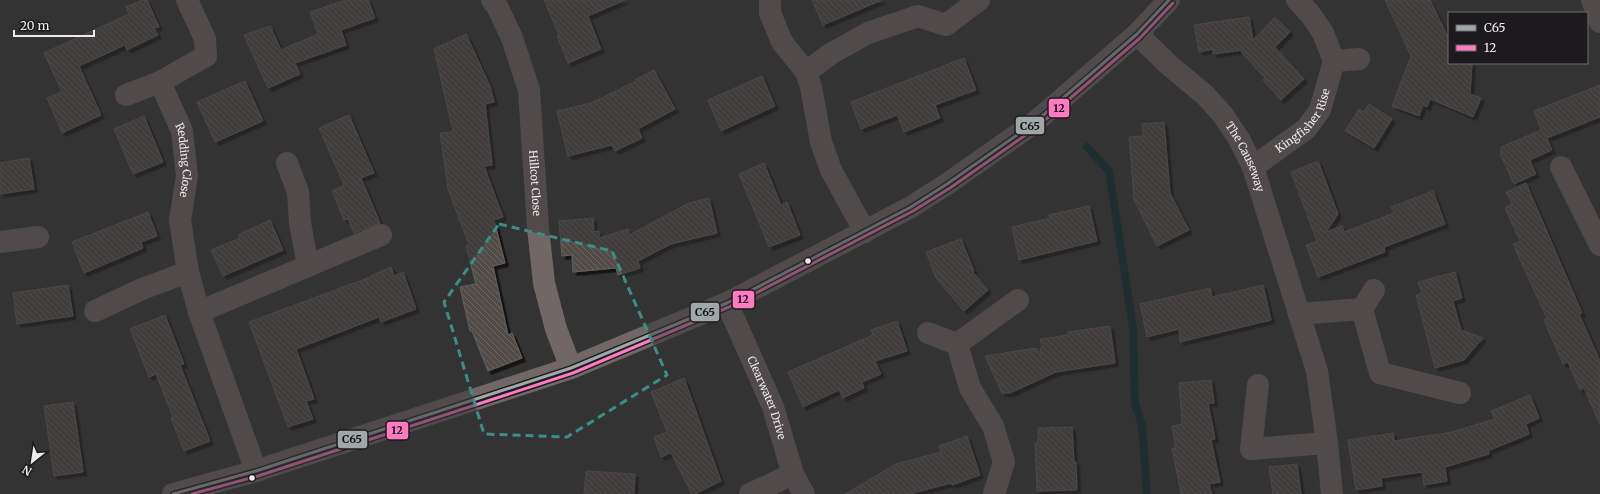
<svg xmlns="http://www.w3.org/2000/svg" width="1600" height="494" viewBox="0 0 1600 494" font-family="Merriweather,serif">
<style>
.lines{fill:none;stroke-linecap:round;stroke-linejoin:round}
.stream{stroke:#052a2e;stroke-width:8}
.building{fill:url(#building-back-hatch);stroke:#626161;filter:url(#shadow)}
.minor{stroke:#716767;stroke-width:22}
.bus-1-casing{stroke:#1c1a1c;stroke-width:6}
.bus-2-casing{stroke:#1c1a1c;stroke-width:6}
.bus-1{stroke:#9fa7a9;stroke-width:3}
.bus-2{stroke:#fe7ac1;stroke-width:3}
.marked{fill:none;stroke:#3b8d87;stroke-width:3;stroke-dasharray:8 5;stroke-linejoin:round}
.bus-dot{fill:#eceaec;stroke:#1c1a1c;stroke-width:1.5}
.labels{text-anchor:middle;stroke-width:3;stroke-linejoin:round;paint-order:stroke}
.street-label{font-size:11px;fill:#eceaec;stroke:#1c1a1c}
.line-badge{stroke:#1c1a1c;stroke-width:1.5}
.pale-badge-label{font-size:11px;text-anchor:middle;font-weight:bold;fill:#111}
</style>
<defs>
<pattern id="building-back-hatch" width="6" height="6" patternUnits="userSpaceOnUse"><rect width="6" height="6" fill="#524c46"/><path d="M-1 5l2 2M0 0l6 6M5-1l2 2" fill="none" stroke="#6b6661"/></pattern>
<filter id="shadow"><feDropShadow dx="3.5" dy="3.5" stdDeviation="0" flood-color="#0009"/></filter>
</defs>
<rect width="100%" height="100%" fill="#343334"/>
<g class="lines">
<polyline class="stream" points="1087,147 1109,171 1133,328 1135,404 1142,425 1147,494"/>
</g>
<g class="building">
<polygon points="142,0 147,0 159,27 154,28 158,35 127,50 125,45 79,66 101,115 62,133 47,98 62,92 44,53 129,14 126,7"/>
<polygon points="346,0 368,0 375,18 341,30 346,45 295,63 300,74 268,88 244,35 270,26 281,50 318,34 310,12"/>
<polygon points="544,0 625,0 588,16 601,49 568,63 557,36 559,35"/>
<polygon points="812,0 882,0 823,25"/>
<polygon points="1385,0 1430,0 1449,39 1449,63 1472,63 1470,94 1481,98 1473,117 1430,99 1427,107 1423,105 1419,116 1392,106 1411,56"/>
<polygon points="1249,17 1253,40 1275,17 1290,32 1275,47 1304,79 1281,100 1263,80 1265,78 1241,52 1243,50 1213,54 1213,49 1199,52 1194,25"/>
<polygon points="466,34 490,86 494,102 485,104 492,165 484,166 503,217 494,220 505,263 493,266 508,335 512,333 522,358 488,371 472,331 470,331 460,287 476,284 466,246 469,245 448,189 440,133 453,132 434,49"/>
<polygon points="964,58 976,90 935,105 940,118 904,132 897,115 861,129 851,102"/>
<polygon points="654,70 675,109 638,129 642,138 615,151 612,145 568,156 557,111 591,103 636,81 635,80"/>
<polygon points="762,76 775,106 721,131 708,100"/>
<polygon points="245,81 263,121 215,142 197,102"/>
<polygon points="1600,85 1600,117 1547,138 1552,150 1530,160 1536,174 1514,184 1501,156 1501,147 1541,130 1534,111"/>
<polygon points="1369,104 1392,119 1374,148 1345,131 1359,109 1364,112"/>
<polygon points="349,115 374,173 358,179 361,178 380,223 354,233 348,219 344,220 332,191 344,185 319,128"/>
<polygon points="144,116 163,162 133,174 114,129"/>
<polygon points="1164,122 1170,193 1189,230 1157,246 1134,199 1129,137 1143,136 1142,124"/>
<polygon points="29,158 34,189 0,194 0,163"/>
<polygon points="1318,161 1338,214 1326,232 1342,226 1344,232 1394,213 1391,207 1433,191 1445,224 1384,247 1385,252 1318,277 1306,245 1317,241 1291,172"/>
<polygon points="764,163 781,205 787,202 800,235 769,247 739,174"/>
<polygon points="1526,183 1582,313 1579,314 1600,361 1600,425 1584,388 1580,390 1568,362 1563,364 1544,320 1547,319 1513,244 1520,241 1505,208 1512,204 1506,192"/>
<polygon points="709,198 717,233 671,244 638,261 640,268 618,275 616,268 573,272 572,255 562,256 559,221 593,218 594,232 599,231 599,238 628,229 629,235 689,203"/>
<polygon points="1089,206 1097,241 1019,260 1012,227 1050,218 1049,215"/>
<polygon points="148,212 157,236 141,242 143,248 84,273 72,242"/>
<polygon points="270,220 283,250 223,276 211,250 240,238 238,235"/>
<polygon points="961,239 974,271 972,271 988,290 964,311 936,278 926,252"/>
<polygon points="391,267 394,276 403,272 416,309 381,322 379,317 296,349 314,399 306,401 313,419 288,427 249,322 370,277 370,276"/>
<polygon points="1455,272 1462,298 1453,301 1461,330 1483,338 1464,360 1435,368 1416,295 1422,293 1418,282"/>
<polygon points="68,285 73,316 17,324 13,293"/>
<polygon points="1263,285 1271,320 1180,342 1179,329 1147,337 1140,304 1210,288 1212,297"/>
<polygon points="165,315 184,364 180,365 210,441 184,451 171,418 173,417 156,374 149,377 130,329"/>
<polygon points="897,321 907,351 875,361 881,374 862,382 864,388 843,398 839,390 803,407 788,372 873,335 871,330"/>
<polygon points="1110,326 1115,363 1056,372 1010,393 1002,393 985,356 1036,348 1042,355 1040,348 1042,347 1040,339 1068,335 1068,332"/>
<polygon points="684,378 721,481 695,494 692,494 671,453 661,457 654,437 667,432 651,392"/>
<polygon points="1211,380 1214,403 1208,403 1215,439 1211,440 1220,482 1209,484 1212,494 1181,494 1172,448 1176,448 1172,426 1182,424 1179,383"/>
<polygon points="1530,395 1539,418 1526,424 1529,434 1488,451 1489,454 1445,467 1447,481 1424,485 1422,472 1381,478 1382,486 1356,490 1348,440 1393,433 1394,441 1452,432 1495,419 1491,411"/>
<polygon points="73,402 83,472 54,476 44,406"/>
<polygon points="1072,427 1074,462 1076,462 1077,490 1037,491 1035,443 1038,443 1038,428"/>
<polygon points="967,436 980,475 952,485 952,483 909,494 845,494 896,464 941,452 939,446"/>
<polygon points="1297,464 1301,494 1273,494 1269,467"/>
<polygon points="586,471 635,474 634,494 584,494"/>
</g>
<g class="lines">
<g class="minor">
<path id="s1" d="M492,0l6,8 14,30 17,52 9,138 6,55 12,46 15,39"/>
<polyline points="770,0 770,13 782,42 806,72 811,87 821,142 831,170 865,232"/>
<polyline points="1592,0 1600,22"/>
<path id="s2" d="M1137,34l32,31 36,30 18,20 16,24 14,28 64,204 10,72 5,51"/>
<polyline points="1334,61 1359,59"/>
<polyline points="806,72 832,53 868,33 918,16 946,25 979,0"/>
<path id="s3" d="M160,82l22,49 5,45 -7,44 8,52 11,40 57,159"/>
<polyline points="126,95 160,82 206,56 205,39 187,0"/>
<polyline points="287,163 298,192 300,223 308,266"/>
<path id="s4" d="M1253,167l53,-38 14,-19 14,-49 -11,-28 -12,-18 -14,-15"/>
<polyline points="1561,167 1600,245"/>
<polyline points="0,242 38,237"/>
<path id="s5" d="M727,303l46,104 20,67 11,20"/>
<polyline points="1362,309 1374,290"/>
<polyline points="95,311 142,289 188,272"/>
<polyline points="199,312 381,235"/>
<polyline points="1299,314 1362,309 1380,373 1460,393"/>
<polyline points="928,333 957,344"/>
<polyline points="1258,385 1251,449 1327,443"/>
<polyline points="173,494 256,471 571,368 727,303 911,207 947,184 1034,123 1137,34 1169,0"/>
<polyline points="750,494 793,474"/>
<polyline points="994,494 1004,462 993,426 970,388 957,344 1018,300"/>
</g>
<g class="bus-1-casing">
<polyline id="bus-1" points="173,494 256,471 571,368 727,303 911,207 947,184 1034,123 1137,34 1169,0"/>
</g>
<g class="bus-2-casing">
<polyline id="bus-2" points="192,494 258,476 573,373 729,307 913,211 950,188 1037,127 1140,38 1173,3"/>
</g>
<use href="#bus-1" class="bus-1"/>
<use href="#bus-2" class="bus-2"/>
</g>
<path d="M0 0H1600V494H0ZM499,224l113,27 55,124 -100,62 -83,-3 -40,-132z" fill="#343334" fill-opacity=".55" fill-rule="evenodd"/>
<path class="marked" d="M499,224l113,27 55,124 -100,62 -83,-3 -40,-132z"/>
<g class="bus-dot">
<circle cx="808" cy="261" r="3.5"/>
<circle cx="252" cy="478" r="3.5"/>
</g>
<g class="labels">
<g class="street-label">
<text dy="4" stroke="none"><textPath href="#s4" startOffset="70">Kingfisher Rise</textPath></text>
<text dy="4" stroke="none"><textPath href="#s2" startOffset="166">The Causeway</textPath></text>
<text dy="4" stroke="none"><textPath href="#s3" startOffset="83">Redding Close</textPath></text>
<text dy="4" stroke="none"><textPath href="#s1" startOffset="191">Hillcot Close</textPath></text>
<text dy="4" stroke="none"><textPath href="#s5" startOffset="103">Clearwater Drive</textPath></text>
</g>
</g>
<g class="line-badge">
<rect x="1048" y="98" width="22" height="20" rx="4" fill="#fe7ac1"/>
<rect x="1015" y="116" width="30" height="19" rx="4" fill="#9fa7a9"/>
<rect x="732" y="290" width="23" height="19" rx="4" fill="#fe7ac1"/>
<rect x="690" y="302" width="30" height="20" rx="4" fill="#9fa7a9"/>
<rect x="386" y="421" width="23" height="19" rx="4" fill="#fe7ac1"/>
<rect x="337" y="430" width="31" height="19" rx="4" fill="#9fa7a9"/>
</g>
<g class="pale-badge-label">
<text x="1059" y="112">12</text>
<text x="1030" y="130">C65</text>
<text x="743" y="303">12</text>
<text x="705" y="316">C65</text>
<text x="397" y="434">12</text>
<text x="352" y="443">C65</text>
</g>
<rect x="1448" y="12" width="140" height="52" fill="#1c1a1c" stroke="#6f6d6f"/>
<rect x="1456" y="25" width="20" height="6" fill="#9fa7a9" stroke="#6f6d6f"/>
<text x="1484" y="32" font-size="12" fill="#eceaec">C65</text>
<rect x="1456" y="45" width="20" height="6" fill="#fe7ac1" stroke="#6f6d6f"/>
<text x="1484" y="52" font-size="12" fill="#eceaec">12</text>
<g transform="translate(32 462) rotate(210)" stroke="#1c1a1c" stroke-width="3" paint-order="stroke">
<path d="M0-3L7 15L0 10L-7 15Z" fill="#eceaec"/>
<text y="-6" font-size="11" font-weight="bold" text-anchor="middle" fill="#eceaec">N</text>
</g>
<path d="M14 30v6h80v-6" fill="none" stroke="#eceaec" stroke-width="2"/>
<text x="20" y="30" font-size="12" fill="#eceaec" stroke="#1c1a1c" stroke-width="3" paint-order="stroke">20 m</text>
</svg>
